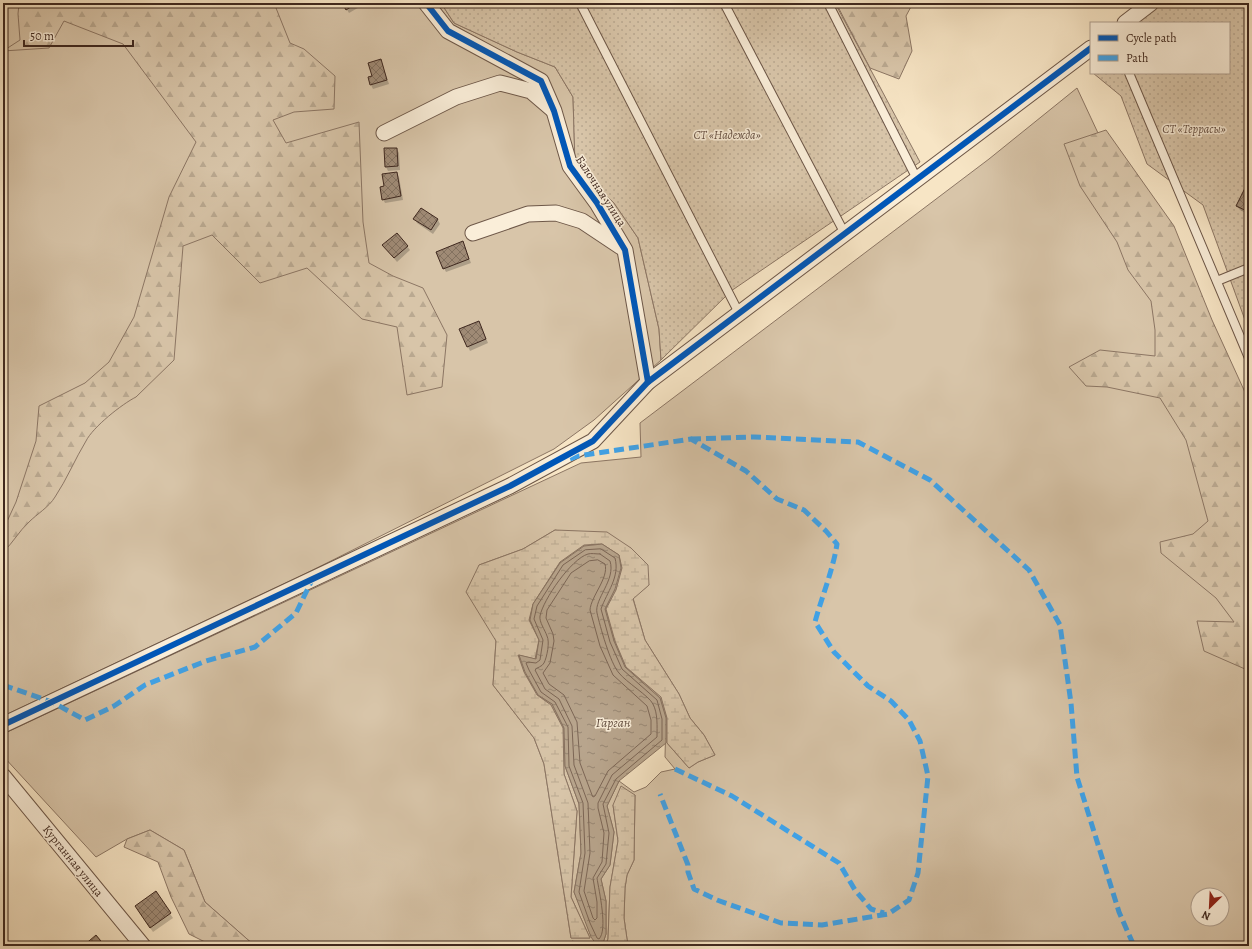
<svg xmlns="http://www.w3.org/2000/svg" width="1252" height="949" viewBox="0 0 1252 949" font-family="Alegreya,serif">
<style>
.grass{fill:#d8c5a9;stroke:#8c7664;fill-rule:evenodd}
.forest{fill:url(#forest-firs);stroke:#8c7664}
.wetland{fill:url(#wetland-marsh);stroke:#8c7664}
.garden{fill:url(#garden-dots);stroke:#8c7664}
.water{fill:url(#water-ripples);stroke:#887361}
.shadow{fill:#0003}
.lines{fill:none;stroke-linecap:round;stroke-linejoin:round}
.shore{stroke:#7c6656;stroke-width:1}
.building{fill:url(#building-cross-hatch);stroke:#3f281f}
.service-casing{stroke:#6d5748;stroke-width:10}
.minor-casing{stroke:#6d5748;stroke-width:17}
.service{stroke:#faeed9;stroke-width:8}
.minor{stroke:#faeed9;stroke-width:15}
.quiet{stroke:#3fa3ea;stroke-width:5;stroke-dasharray:10 5;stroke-linecap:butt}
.cycleway-casing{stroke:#faeed9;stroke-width:8}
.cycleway{stroke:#0057b8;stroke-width:6}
.labels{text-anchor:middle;stroke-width:3;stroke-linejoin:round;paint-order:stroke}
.park-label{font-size:12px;font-style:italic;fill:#654f42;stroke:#faeed9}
.street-label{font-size:12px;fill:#3f281f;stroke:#faeed9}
.water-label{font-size:13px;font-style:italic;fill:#634e40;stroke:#faeed9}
</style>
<defs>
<pattern id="forest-firs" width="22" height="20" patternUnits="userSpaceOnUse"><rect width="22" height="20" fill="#d8c5a9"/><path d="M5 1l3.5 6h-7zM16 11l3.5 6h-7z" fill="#baa991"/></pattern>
<pattern id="wetland-marsh" width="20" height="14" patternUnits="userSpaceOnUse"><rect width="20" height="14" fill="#d8c5a9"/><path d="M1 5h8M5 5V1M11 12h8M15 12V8" fill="none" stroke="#baa991"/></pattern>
<pattern id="garden-dots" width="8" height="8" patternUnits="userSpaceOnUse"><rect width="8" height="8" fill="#d8c5a9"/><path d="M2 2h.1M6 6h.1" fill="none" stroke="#baa991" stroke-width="1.8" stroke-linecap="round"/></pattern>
<pattern id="water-ripples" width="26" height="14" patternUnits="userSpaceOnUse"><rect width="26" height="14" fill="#b8a58d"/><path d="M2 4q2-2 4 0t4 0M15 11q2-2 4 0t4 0" fill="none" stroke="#978673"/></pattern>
<pattern id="building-cross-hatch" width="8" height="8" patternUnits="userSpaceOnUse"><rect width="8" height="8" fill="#9f8a75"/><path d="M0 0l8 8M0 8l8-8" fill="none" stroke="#83715f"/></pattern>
</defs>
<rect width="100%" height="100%" fill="#f7e5c5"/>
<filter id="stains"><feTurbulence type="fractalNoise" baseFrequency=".005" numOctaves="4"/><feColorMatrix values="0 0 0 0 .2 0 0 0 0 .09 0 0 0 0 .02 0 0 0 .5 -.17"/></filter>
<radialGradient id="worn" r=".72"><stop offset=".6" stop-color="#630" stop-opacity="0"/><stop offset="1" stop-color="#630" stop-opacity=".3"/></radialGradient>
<g class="grass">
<polygon points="3,3 441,3 454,23 517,52 555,67 573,97 575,164 614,203 638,238 659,329 661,360 594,420 554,449 305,574 3,716"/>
<path d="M1077,88l172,369v489h-621l-4,-28 1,-30 2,-13 7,-15 1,-65 -22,10 5,36 -8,46 -2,52 -3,7h-3l4,-12v-33l-5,-22 9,-14 4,-33 -7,-26 12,-25 15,11 12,-5 15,-15 14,-3 -10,-12 1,-39 -6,-20 -35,-31 -11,-26 -9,-32 10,-20 -55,-26 -27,41 -3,16 9,20 -3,19 -17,-4 19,40 14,9 12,24 1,38 14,38 2,49 -7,39 22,52 4,2h-9l-19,-5 1,5h-318l-50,-44 -21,-52 -34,-20 -23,9 -31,18 -93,-101v-22l578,-271 60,-6 -1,-34 349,-264zM555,530l76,18 18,37 -16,13 12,42 34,54 11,24 14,17 11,20 -17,7 -9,6 -22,-25v-25l-6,-21 -35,-30 -11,-26 -9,-32 10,-19 6,-22 -3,-13 -17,-11 -18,1 -24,17 -27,42 -4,16 10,20 -3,18 -18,-4 6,18 14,23 13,10 12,23 1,46 13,37 -6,86 19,41h-19l-27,-174 -10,-26 -41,-53 3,-44 -17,-76 44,-16zM1198,895h24v24h-24z"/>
</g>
<g class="forest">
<path d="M19,3h255l16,40 14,6 31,27 -1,33 -40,3 -21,8 13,23 73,-21 4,100 6,41 24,13 30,12 24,47 -5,52 -35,8 -10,-68 -35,-8 -55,-51 -47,15 -48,-48 -29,11 -9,114 -38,37c-14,7 -43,30 -50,44 -11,18 -19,38 -31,56 -6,10 -18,17 -26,25 -10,9 -16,21 -26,30v-18l1,-6 12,-26 20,-61 3,-35 46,-23 24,-21 25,-45 35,-120 27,-55 -73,-98 -59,-23 -15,27 -46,3 17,-11 -2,-26z"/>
<polygon points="836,3 913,3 906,16 912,51 899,79 870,68"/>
<polygon points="1106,130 1174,226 1212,320 1249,401 1249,674 1245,669 1204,651 1197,621 1234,622 1216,598 1161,553 1160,542 1193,534 1208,521 1186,440 1160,398 1107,387 1086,386 1069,367 1100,350 1155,356 1155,330 1151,301 1128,270 1117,242 1080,186 1064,144"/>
<polygon points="150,830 184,850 205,902 255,946 213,946 189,934 171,897 158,862 124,847 127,839"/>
</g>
<g class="wetland">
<polygon points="555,530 607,532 631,548 648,565 649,585 633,599 645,640 679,694 690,718 704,735 715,755 698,762 689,768 667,743 667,718 661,697 626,667 615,641 606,609 616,590 622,568 619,555 602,544 584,545 560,562 533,604 529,620 539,640 535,659 518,655 524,672 537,695 551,705 563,728 564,774 577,811 571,897 590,938 571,938 544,764 534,738 493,685 496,641 466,592 479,565 523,549"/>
<polygon points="621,786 635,795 634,860 627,875 625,888 624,918 628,946 605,946 608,939 610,887 618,841 613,805"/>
</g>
<g class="garden">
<polygon points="441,3 835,3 920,162 731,291 661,360 659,329 638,238 614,203 575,164 573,97 555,67 517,52 454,23"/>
<polygon points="1155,3 1249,3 1249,331 1203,205 1147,164 1121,96 1093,73 1229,73 1229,23 1130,23"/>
</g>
<polygon class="water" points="602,544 619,555 621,568 615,589 605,609 614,641 625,667 660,698 666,718 666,743 619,781 607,806 614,832 610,865 601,879 606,901 606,934 602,946 596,944 591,937 574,892 581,853 579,804 565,766 564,728 552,704 538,695 525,672 519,655 536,659 539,640 530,620 533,604 560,563 584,546"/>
<g class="shadow">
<polygon points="343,3 362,3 363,5 349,13"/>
<polygon points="381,60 389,84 373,89 371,85"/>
<polygon points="397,149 399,153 400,170 388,171 386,167"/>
<polygon points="397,173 399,177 403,200 385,203 383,199 385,187"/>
<polygon points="1249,186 1249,215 1240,210 1237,206"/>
<polygon points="421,209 438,220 440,224 433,234 417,223 415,219"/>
<polygon points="384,246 407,246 410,250 397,262"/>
<polygon points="465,247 471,263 446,272 444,268"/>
<polygon points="481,326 488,343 470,351 460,330"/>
<polygon points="155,892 173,918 153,932 138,910"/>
</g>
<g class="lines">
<g class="shore">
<path d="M601,549l14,9c5,19 -8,34 -14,51l9,33 12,27 35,31 5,19v21l-46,39 -13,25 6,29 -3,31 -9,14c2,13 11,52 2,61l-2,-1 -7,-15 -11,-31 6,-39 -2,-50 -14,-37 -1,-39 -13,-25 -14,-10 -12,-22 -3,-7 2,-1 8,1 4,-3 3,-20 -9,-21 3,-13 26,-41 22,-15z"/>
<path d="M600,554l10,7c6,19 -16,38 -13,52 3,13 13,50 22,60 7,9 30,23 34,31 5,10 4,22 4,33l-45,38 -14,28v5l6,25 -2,29 -9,16 4,24v16l-2,2 -2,-2 -9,-27 6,-38 -2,-50 -14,-38 -2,-39 -13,-27 -14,-10 -10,-19c2,-3 7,-3 9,-7 3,-6 6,-21 3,-27 -2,-6 -8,-14 -7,-20 3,-16 31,-57 48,-62 3,-1 8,0 12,0z"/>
<path d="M598,560l7,4c4,14 -14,32 -15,46l10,36 13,29 34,31 4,14v14l-43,37 -13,25 -2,1 -1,-2 -12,-32 -3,-41 -13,-27 -15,-11 -6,-11 7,-10 4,-22 -1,-7 -7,-16 1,-8 24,-37 18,-12z"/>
</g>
</g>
<g class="building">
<polygon points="342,3 357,3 346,10"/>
<polygon points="381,59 387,80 370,85 368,77 372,76 368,63"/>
<polygon points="384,148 397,148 398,166 385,167"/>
<polygon points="397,172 401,196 382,200 380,187 384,186 382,174"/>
<polygon points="1247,184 1249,185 1249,212 1236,206"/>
<polygon points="421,208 438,219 431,230 413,219"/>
<polygon points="397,233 408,246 394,258 382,245"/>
<polygon points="463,241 469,259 443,269 436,252"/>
<polygon points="479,321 486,339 467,347 459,329"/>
<polygon points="156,891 171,913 150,928 135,906"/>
<polygon points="96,935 105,946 83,946"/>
</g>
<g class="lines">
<g class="service-casing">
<g id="service">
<polyline points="580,3 739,313"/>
<polyline points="724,3 845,234"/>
<polyline points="828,3 917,179"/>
<polyline points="1129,73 1249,358"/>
<polyline points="1217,281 1249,268"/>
</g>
</g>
<g class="minor-casing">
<g id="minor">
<polyline points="426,3 448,31 541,81 554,111 570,166 597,203 625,250 648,382"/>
<polyline points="1125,23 1151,3"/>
<polyline points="384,133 456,97 500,83 531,91 552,109"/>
<polyline points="473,233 528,214 556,213 582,221 621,247"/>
<polyline points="3,725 510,486 593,441 648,382 1091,48"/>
<polyline points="3,776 143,946"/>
</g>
</g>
<use href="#service" class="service"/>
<use href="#minor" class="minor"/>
<g class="quiet">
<polyline points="691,439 754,437 858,442 930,480 1029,570 1060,625 1071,703 1077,777 1119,912 1134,946"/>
<path d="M570,459l8,-3 113,-17 55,32 31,28 27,11 22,21 11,13c-4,26 -15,52 -22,78l19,30 34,34 23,15 18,19 11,21 8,35 -10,97 -9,27 -21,14 -66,11 -41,-2 -64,-23 -23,-11 -6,-17v-7l-28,-71"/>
<polyline points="3,685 52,702 85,720 114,706 145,685 206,661 255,647 296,613 312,580"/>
<polyline points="675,769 732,796 839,863 855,890 871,909 884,913"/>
</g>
<g class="cycleway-casing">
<g id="cycleway">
<polyline points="426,3 448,31 541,81 554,111 570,166 597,203 625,250 648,382"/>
<polyline points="3,725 510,486 593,441 648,382 1091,48"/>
</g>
</g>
<use href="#cycleway" class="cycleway"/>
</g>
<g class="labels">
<g class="park-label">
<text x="1194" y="133">СТ «Террасы»</text>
<text x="727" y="139">СТ «Надежда»</text>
</g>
<g class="street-label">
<text transform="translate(601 191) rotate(57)" y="4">Балочная улица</text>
<text transform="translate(73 861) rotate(51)" y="4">Курганная улица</text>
</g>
<g class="water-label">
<text x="613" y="727">Гарган</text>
</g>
</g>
<rect width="1252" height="949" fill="none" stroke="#f7e5c5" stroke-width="16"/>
<rect x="4" y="4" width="1244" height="941" fill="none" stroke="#3f281f" stroke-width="2"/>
<rect x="8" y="8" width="1236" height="933" fill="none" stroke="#3f281f"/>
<rect x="1090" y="22" width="140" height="52" fill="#faeed9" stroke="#af9f8f"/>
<rect x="1098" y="35" width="20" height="6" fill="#0057b8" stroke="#af9f8f"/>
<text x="1126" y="42" font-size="12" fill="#3f281f">Cycle path</text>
<rect x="1098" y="55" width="20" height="6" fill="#3fa3ea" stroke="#af9f8f"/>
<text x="1126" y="62" font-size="12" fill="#3f281f">Path</text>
<g transform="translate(1210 907) rotate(204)"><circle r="19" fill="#faeed9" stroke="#af9f8f"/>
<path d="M0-3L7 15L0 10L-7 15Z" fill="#8f2418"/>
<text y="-6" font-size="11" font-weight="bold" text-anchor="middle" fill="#3f281f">N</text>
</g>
<path d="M24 40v6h109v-6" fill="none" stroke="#3f281f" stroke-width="2"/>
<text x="30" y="40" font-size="12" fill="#3f281f" stroke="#faeed9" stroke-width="3" paint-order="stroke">50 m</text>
<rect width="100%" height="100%" filter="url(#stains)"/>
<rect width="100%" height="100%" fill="url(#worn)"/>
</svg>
